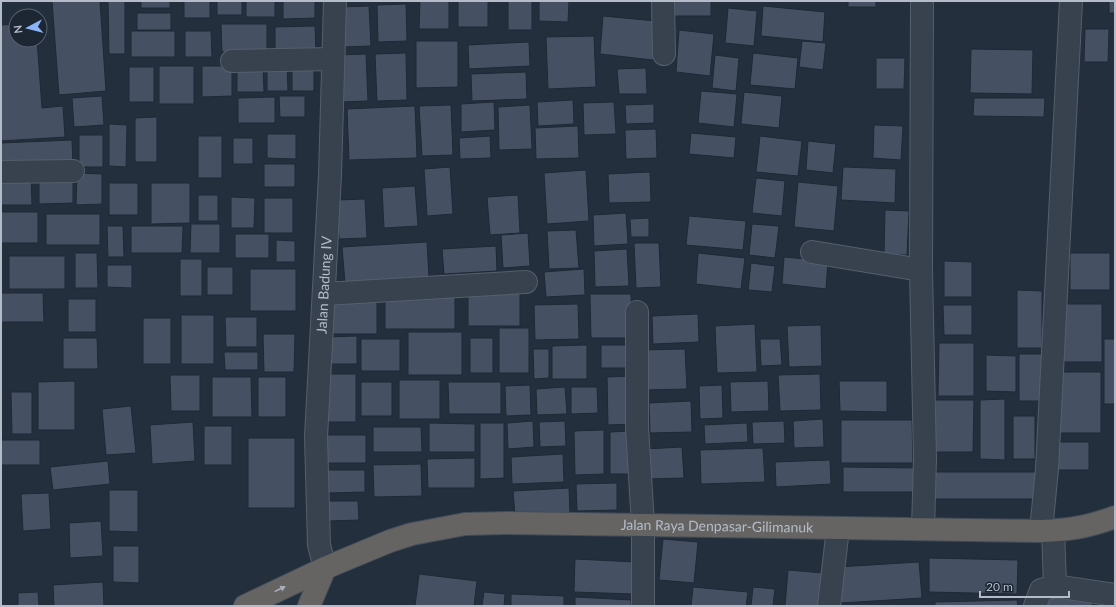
<svg xmlns="http://www.w3.org/2000/svg" width="1116" height="607" viewBox="0 0 1116 607" font-family="Lato,sans-serif">
<style>
.building{fill:#455162;stroke:#1f2835}
.lines{fill:none;stroke-linecap:round;stroke-linejoin:round}
.minor-casing{stroke:#565f6c;stroke-width:24}
.tertiary-casing{stroke:#565f6c;stroke-width:24}
.trunk-casing{stroke:#434c59;stroke-width:24}
.minor{stroke:#38414e;stroke-width:22}
.tertiary{stroke:#38414e;stroke-width:22}
.trunk{stroke:#656462;stroke-width:22}
.oneway{fill:#a8afba}
.labels{text-anchor:middle;stroke-width:3.5;stroke-linejoin:round;paint-order:stroke}
.street-label{font-size:14px;fill:#b4bcc9;stroke:#1d2633}
</style>
<rect width="100%" height="100%" fill="#242f3e"/>
<g class="building">
<polygon points="52,1 100,1 106,91 59,95"/>
<polygon points="108,1 125,1 125,54 109,54"/>
<rect x="141" y="1" width="29" height="7"/>
<rect x="184" y="1" width="26" height="17"/>
<rect x="217" y="1" width="25" height="14"/>
<rect x="246" y="1" width="29" height="16"/>
<polygon points="283,1 315,1 315,18 283,19"/>
<polygon points="420,1 449,1 449,29 419,29"/>
<rect x="458" y="1" width="30" height="26"/>
<rect x="508" y="1" width="24" height="29"/>
<polygon points="539,1 569,1 568,22 539,21"/>
<rect x="670" y="1" width="41" height="15"/>
<rect x="848" y="1" width="28" height="6"/>
<rect x="1109" y="1" width="6" height="12"/>
<polygon points="406,4 407,41 378,42 377,5"/>
<polygon points="369,6 371,46 343,47 341,7"/>
<polygon points="763,6 825,12 823,42 761,36"/>
<polygon points="728,8 757,11 754,46 725,43"/>
<rect x="137" y="13" width="34" height="17"/>
<polygon points="603,16 656,21 653,60 600,54"/>
<polygon points="16,24 16,40 37,40 42,108 63,106 65,137 1,141 1,25"/>
<polygon points="221,24 267,24 267,52 222,52"/>
<polygon points="315,26 316,52 275,52 275,27"/>
<polygon points="1085,29 1109,29 1108,62 1084,62"/>
<polygon points="679,30 714,34 710,76 676,72"/>
<rect x="131" y="31" width="44" height="26"/>
<polygon points="185,31 211,31 212,57 185,57"/>
<polygon points="594,36 596,87 548,89 546,37"/>
<polygon points="416,41 458,41 458,87 416,88"/>
<polygon points="802,41 826,43 823,70 799,67"/>
<polygon points="529,42 530,66 469,69 468,45"/>
<polygon points="971,49 1033,50 1032,94 970,93"/>
<polygon points="406,53 407,100 377,101 375,54"/>
<polygon points="753,53 798,58 795,89 750,85"/>
<polygon points="366,54 368,101 341,102 339,55"/>
<polygon points="715,55 739,58 736,91 712,88"/>
<polygon points="876,58 905,58 904,89 876,89"/>
<rect x="292" y="62" width="22" height="29"/>
<polygon points="287,64 288,91 267,91 267,65"/>
<rect x="159" y="66" width="35" height="38"/>
<polygon points="202,66 232,66 232,96 202,97"/>
<rect x="129" y="67" width="25" height="35"/>
<polygon points="237,67 263,67 264,92 237,92"/>
<polygon points="646,68 647,94 619,94 617,69"/>
<polygon points="526,72 527,99 472,101 471,74"/>
<polygon points="701,91 737,94 734,127 698,123"/>
<polygon points="744,92 782,96 779,128 741,124"/>
<polygon points="102,96 104,125 74,127 72,98"/>
<polygon points="279,96 305,96 305,117 280,117"/>
<polygon points="275,97 275,123 238,123 238,98"/>
<polygon points="974,98 1045,98 1044,117 973,116"/>
<polygon points="573,100 574,124 538,126 537,102"/>
<polygon points="494,102 495,130 461,132 461,104"/>
<polygon points="614,102 616,134 584,135 583,103"/>
<polygon points="654,104 654,123 626,124 625,105"/>
<polygon points="451,105 453,155 422,156 419,106"/>
<polygon points="530,105 532,149 499,150 498,107"/>
<polygon points="415,106 417,158 349,160 347,109"/>
<polygon points="157,117 157,162 135,162 135,118"/>
<polygon points="109,124 127,125 126,167 109,166"/>
<polygon points="874,125 903,126 901,160 873,158"/>
<polygon points="578,126 579,158 536,159 535,128"/>
<polygon points="656,129 657,158 626,159 625,130"/>
<polygon points="691,133 736,137 734,158 689,154"/>
<polygon points="267,134 296,134 296,159 267,158"/>
<rect x="79" y="135" width="24" height="32"/>
<rect x="198" y="136" width="24" height="42"/>
<polygon points="490,136 491,158 460,159 459,138"/>
<polygon points="760,136 802,141 798,176 756,172"/>
<rect x="233" y="138" width="20" height="26"/>
<polygon points="72,140 73,165 1,167 1,143"/>
<polygon points="808,141 836,144 833,173 806,170"/>
<rect x="264" y="164" width="31" height="23"/>
<polygon points="450,167 453,214 427,216 424,169"/>
<polygon points="843,167 896,169 895,203 841,200"/>
<polygon points="586,170 589,221 547,224 544,173"/>
<polygon points="650,172 651,202 609,203 608,174"/>
<polygon points="77,173 102,174 102,204 76,205"/>
<polygon points="1,175 31,175 32,205 1,205"/>
<polygon points="39,178 73,178 73,203 39,204"/>
<polygon points="756,178 785,181 782,216 752,213"/>
<polygon points="798,182 838,186 834,231 794,227"/>
<rect x="109" y="183" width="29" height="32"/>
<polygon points="151,183 190,183 190,223 151,224"/>
<polygon points="415,186 418,226 384,228 382,188"/>
<rect x="198" y="195" width="20" height="26"/>
<polygon points="518,195 520,233 490,235 487,197"/>
<polygon points="231,197 255,198 254,228 231,228"/>
<rect x="264" y="198" width="29" height="35"/>
<polygon points="365,199 367,238 339,239 337,200"/>
<polygon points="885,210 909,211 907,255 884,254"/>
<rect x="1" y="212" width="37" height="31"/>
<polygon points="626,213 628,244 594,246 593,215"/>
<rect x="46" y="214" width="54" height="31"/>
<polygon points="689,216 746,221 743,250 686,245"/>
<polygon points="649,218 649,237 631,237 630,219"/>
<polygon points="191,224 220,224 220,253 190,253"/>
<polygon points="752,224 779,226 775,258 749,255"/>
<polygon points="107,226 123,226 124,257 108,257"/>
<polygon points="131,226 183,226 182,253 131,253"/>
<polygon points="576,230 579,268 549,269 547,231"/>
<polygon points="528,233 530,266 503,268 501,235"/>
<rect x="235" y="234" width="34" height="24"/>
<polygon points="276,240 295,241 295,262 276,262"/>
<polygon points="427,242 429,278 345,283 342,247"/>
<polygon points="634,243 659,243 661,287 636,288"/>
<polygon points="496,246 497,271 444,274 442,249"/>
<polygon points="627,249 629,286 595,287 594,251"/>
<polygon points="75,253 97,253 98,288 75,288"/>
<polygon points="698,253 745,258 741,289 696,284"/>
<rect x="1070" y="253" width="40" height="37"/>
<rect x="9" y="256" width="56" height="33"/>
<polygon points="784,257 828,261 826,289 782,284"/>
<rect x="180" y="259" width="22" height="37"/>
<polygon points="944,261 972,262 972,297 944,297"/>
<polygon points="751,263 775,266 772,292 748,290"/>
<polygon points="107,265 132,265 132,288 107,287"/>
<rect x="207" y="267" width="26" height="28"/>
<rect x="250" y="269" width="46" height="42"/>
<polygon points="584,269 585,295 546,297 544,272"/>
<polygon points="1017,290 1042,291 1042,348 1017,348"/>
<polygon points="1,293 43,293 44,322 1,322"/>
<rect x="468" y="293" width="52" height="33"/>
<polygon points="590,294 631,294 632,338 591,338"/>
<rect x="385" y="295" width="70" height="34"/>
<rect x="68" y="299" width="28" height="33"/>
<polygon points="328,301 377,301 377,334 329,334"/>
<polygon points="578,304 579,339 535,340 534,305"/>
<polygon points="1060,304 1102,304 1102,362 1059,362"/>
<polygon points="943,305 972,305 972,335 944,335"/>
<polygon points="698,314 699,342 653,344 652,316"/>
<rect x="181" y="315" width="33" height="49"/>
<polygon points="225,317 257,317 257,347 226,347"/>
<rect x="143" y="318" width="28" height="46"/>
<polygon points="755,324 757,372 717,373 715,326"/>
<polygon points="821,325 822,366 789,367 787,326"/>
<rect x="499" y="328" width="30" height="45"/>
<rect x="408" y="332" width="54" height="43"/>
<polygon points="263,334 295,334 294,372 264,372"/>
<polygon points="357,336 357,364 326,364 326,337"/>
<polygon points="63,338 97,338 98,369 63,369"/>
<rect x="470" y="338" width="23" height="35"/>
<rect x="361" y="339" width="39" height="32"/>
<polygon points="760,339 780,339 782,365 761,366"/>
<rect x="1104" y="339" width="11" height="65"/>
<polygon points="939,343 974,343 974,396 938,396"/>
<polygon points="587,345 587,379 552,379 552,346"/>
<rect x="601" y="345" width="32" height="23"/>
<polygon points="533,349 549,349 549,378 534,379"/>
<polygon points="685,349 687,389 643,390 642,350"/>
<polygon points="224,352 258,352 258,370 225,370"/>
<rect x="1019" y="354" width="24" height="47"/>
<polygon points="986,355 1016,356 1016,392 986,391"/>
<rect x="1057" y="372" width="44" height="61"/>
<polygon points="325,374 356,374 356,422 324,422"/>
<polygon points="820,374 821,410 780,411 778,375"/>
<polygon points="170,375 200,375 200,411 171,411"/>
<polygon points="632,376 633,424 608,425 607,377"/>
<polygon points="212,377 251,377 252,417 212,417"/>
<rect x="258" y="377" width="28" height="40"/>
<rect x="399" y="380" width="41" height="39"/>
<polygon points="75,381 75,430 38,430 38,382"/>
<polygon points="768,381 769,411 731,412 730,382"/>
<polygon points="839,381 887,381 887,412 840,411"/>
<rect x="361" y="382" width="31" height="34"/>
<polygon points="448,382 501,382 501,414 449,414"/>
<polygon points="530,385 531,415 506,416 505,386"/>
<polygon points="722,385 723,418 700,419 699,386"/>
<polygon points="565,387 567,414 537,415 536,389"/>
<polygon points="571,387 597,387 598,413 571,414"/>
<polygon points="11,392 32,392 32,434 12,434"/>
<polygon points="1005,399 1005,460 980,459 980,400"/>
<polygon points="935,400 974,400 973,452 935,452"/>
<polygon points="691,401 692,432 650,433 649,403"/>
<polygon points="131,406 136,453 106,455 102,409"/>
<rect x="1013" y="416" width="22" height="43"/>
<polygon points="823,419 824,447 794,448 793,421"/>
<polygon points="841,420 912,420 913,463 841,463"/>
<polygon points="533,421 534,447 508,449 507,423"/>
<polygon points="565,421 566,446 540,447 539,422"/>
<polygon points="784,421 785,443 753,444 752,422"/>
<polygon points="193,422 195,461 152,464 150,425"/>
<polygon points="429,423 475,424 475,452 429,452"/>
<polygon points="480,423 504,423 504,478 480,479"/>
<polygon points="747,423 748,442 705,444 704,425"/>
<rect x="204" y="426" width="28" height="39"/>
<polygon points="373,427 421,427 422,452 373,452"/>
<polygon points="604,430 604,474 575,475 574,431"/>
<polygon points="631,431 632,474 610,474 610,432"/>
<rect x="325" y="435" width="41" height="28"/>
<rect x="248" y="438" width="47" height="70"/>
<rect x="1" y="440" width="39" height="25"/>
<rect x="1057" y="442" width="32" height="28"/>
<polygon points="682,447 684,478 646,479 645,449"/>
<polygon points="763,448 765,482 701,484 700,450"/>
<polygon points="563,454 564,482 512,484 511,457"/>
<polygon points="475,458 475,488 428,488 427,459"/>
<polygon points="830,460 831,484 776,487 775,462"/>
<polygon points="108,461 110,484 53,490 50,467"/>
<polygon points="421,464 422,496 374,497 373,465"/>
<polygon points="843,467 917,468 917,492 843,492"/>
<polygon points="327,470 365,470 365,492 328,493"/>
<polygon points="934,472 1039,472 1038,499 933,499"/>
<polygon points="617,483 617,510 577,511 576,484"/>
<polygon points="569,488 570,513 515,515 513,491"/>
<polygon points="109,490 138,490 138,532 109,531"/>
<polygon points="49,493 51,529 23,531 21,494"/>
<polygon points="328,501 358,501 359,520 328,521"/>
<polygon points="101,521 103,556 70,558 69,523"/>
<polygon points="663,539 698,542 694,583 659,580"/>
<polygon points="113,546 139,546 139,583 113,582"/>
<polygon points="929,558 1018,560 1017,594 929,592"/>
<polygon points="575,559 635,562 634,594 574,592"/>
<polygon points="919,562 922,598 841,603 838,567"/>
<polygon points="788,570 823,573 820,606 785,606"/>
<polygon points="419,574 477,581 474,606 415,606"/>
<polygon points="103,582 104,606 54,606 53,585"/>
<polygon points="693,587 748,592 746,606 691,606"/>
<polygon points="753,587 775,589 773,606 751,606"/>
<polygon points="1044,589 1093,598 1092,606 1041,606"/>
<polygon points="38,592 39,606 18,606 18,593"/>
<polygon points="484,592 505,594 504,606 482,606"/>
<polygon points="511,594 564,596 564,606 511,606"/>
<polygon points="575,597 631,600 631,606 575,606"/>
<polygon points="1017,600 1018,606 935,606 935,602"/>
</g>
<g class="lines">
<g class="minor-casing">
<g id="minor">
<polyline points="663,1 664,54"/>
<polyline points="922,1 921,270 925,459 923,529"/>
<polyline points="232,61 333,59"/>
<polyline points="1,172 73,171"/>
<polyline points="812,252 921,270"/>
<polyline points="324,294 526,282"/>
<polyline points="637,312 637,427 643,525 643,606"/>
<polyline points="1041,531 1047,469 1071,1"/>
<polyline points="1055,586 1115,595"/>
<polyline points="829,606 838,528"/>
<polyline points="1035,606 1041,590 1055,586 1053,530"/>
</g>
</g>
<g class="tertiary-casing">
<g id="tertiary">
<path id="s1" d="M325,568l-6,-23 -3,-108 14,-262 5,-174"/>
</g>
</g>
<g class="trunk-casing">
<g id="trunk">
<path id="s2" d="M245,606l80,-38 65,-27 22,-7 53,-10 42,-1 534,8c29,-1 47,-4 74,-14"/>
<polyline points="309,606 325,568"/>
</g>
</g>
<use href="#minor" class="minor"/>
<use href="#tertiary" class="tertiary"/>
<use href="#trunk" class="trunk"/>
</g>
<defs><path id="oneway-solid" d="M-6-.8H1V-3.2L6.5 0L1 3.2V.8H-6Z"/></defs>
<use class="oneway" href="#oneway-solid" transform="translate(280 589) rotate(-26)"/>
<g class="labels">
<g class="street-label">
<text dy="5" stroke="none"><textPath href="#s1" startOffset="284">Jalan Badung IV</textPath></text>
<text dy="5" stroke="none"><textPath href="#s2" startOffset="488">Jalan Raya Denpasar-Gilimanuk</textPath></text>
</g>
</g>
<rect width="1116" height="607" fill="none" stroke="#b4bcc9" stroke-width="4"/>
<g transform="translate(28 28) rotate(263)"><circle r="19" fill="#1d2633" stroke="#59626f"/>
<path d="M0-3L7 15L0 10L-7 15Z" fill="#8ab4f8"/>
<text y="-6" font-size="11" font-weight="bold" text-anchor="middle" fill="#b4bcc9">N</text>
</g>
<path d="M980 591v6h89v-6" fill="none" stroke="#b4bcc9" stroke-width="2"/>
<text x="986" y="591" font-size="12" fill="#b4bcc9" stroke="#1d2633" stroke-width="3" paint-order="stroke">20 m</text>
</svg>
